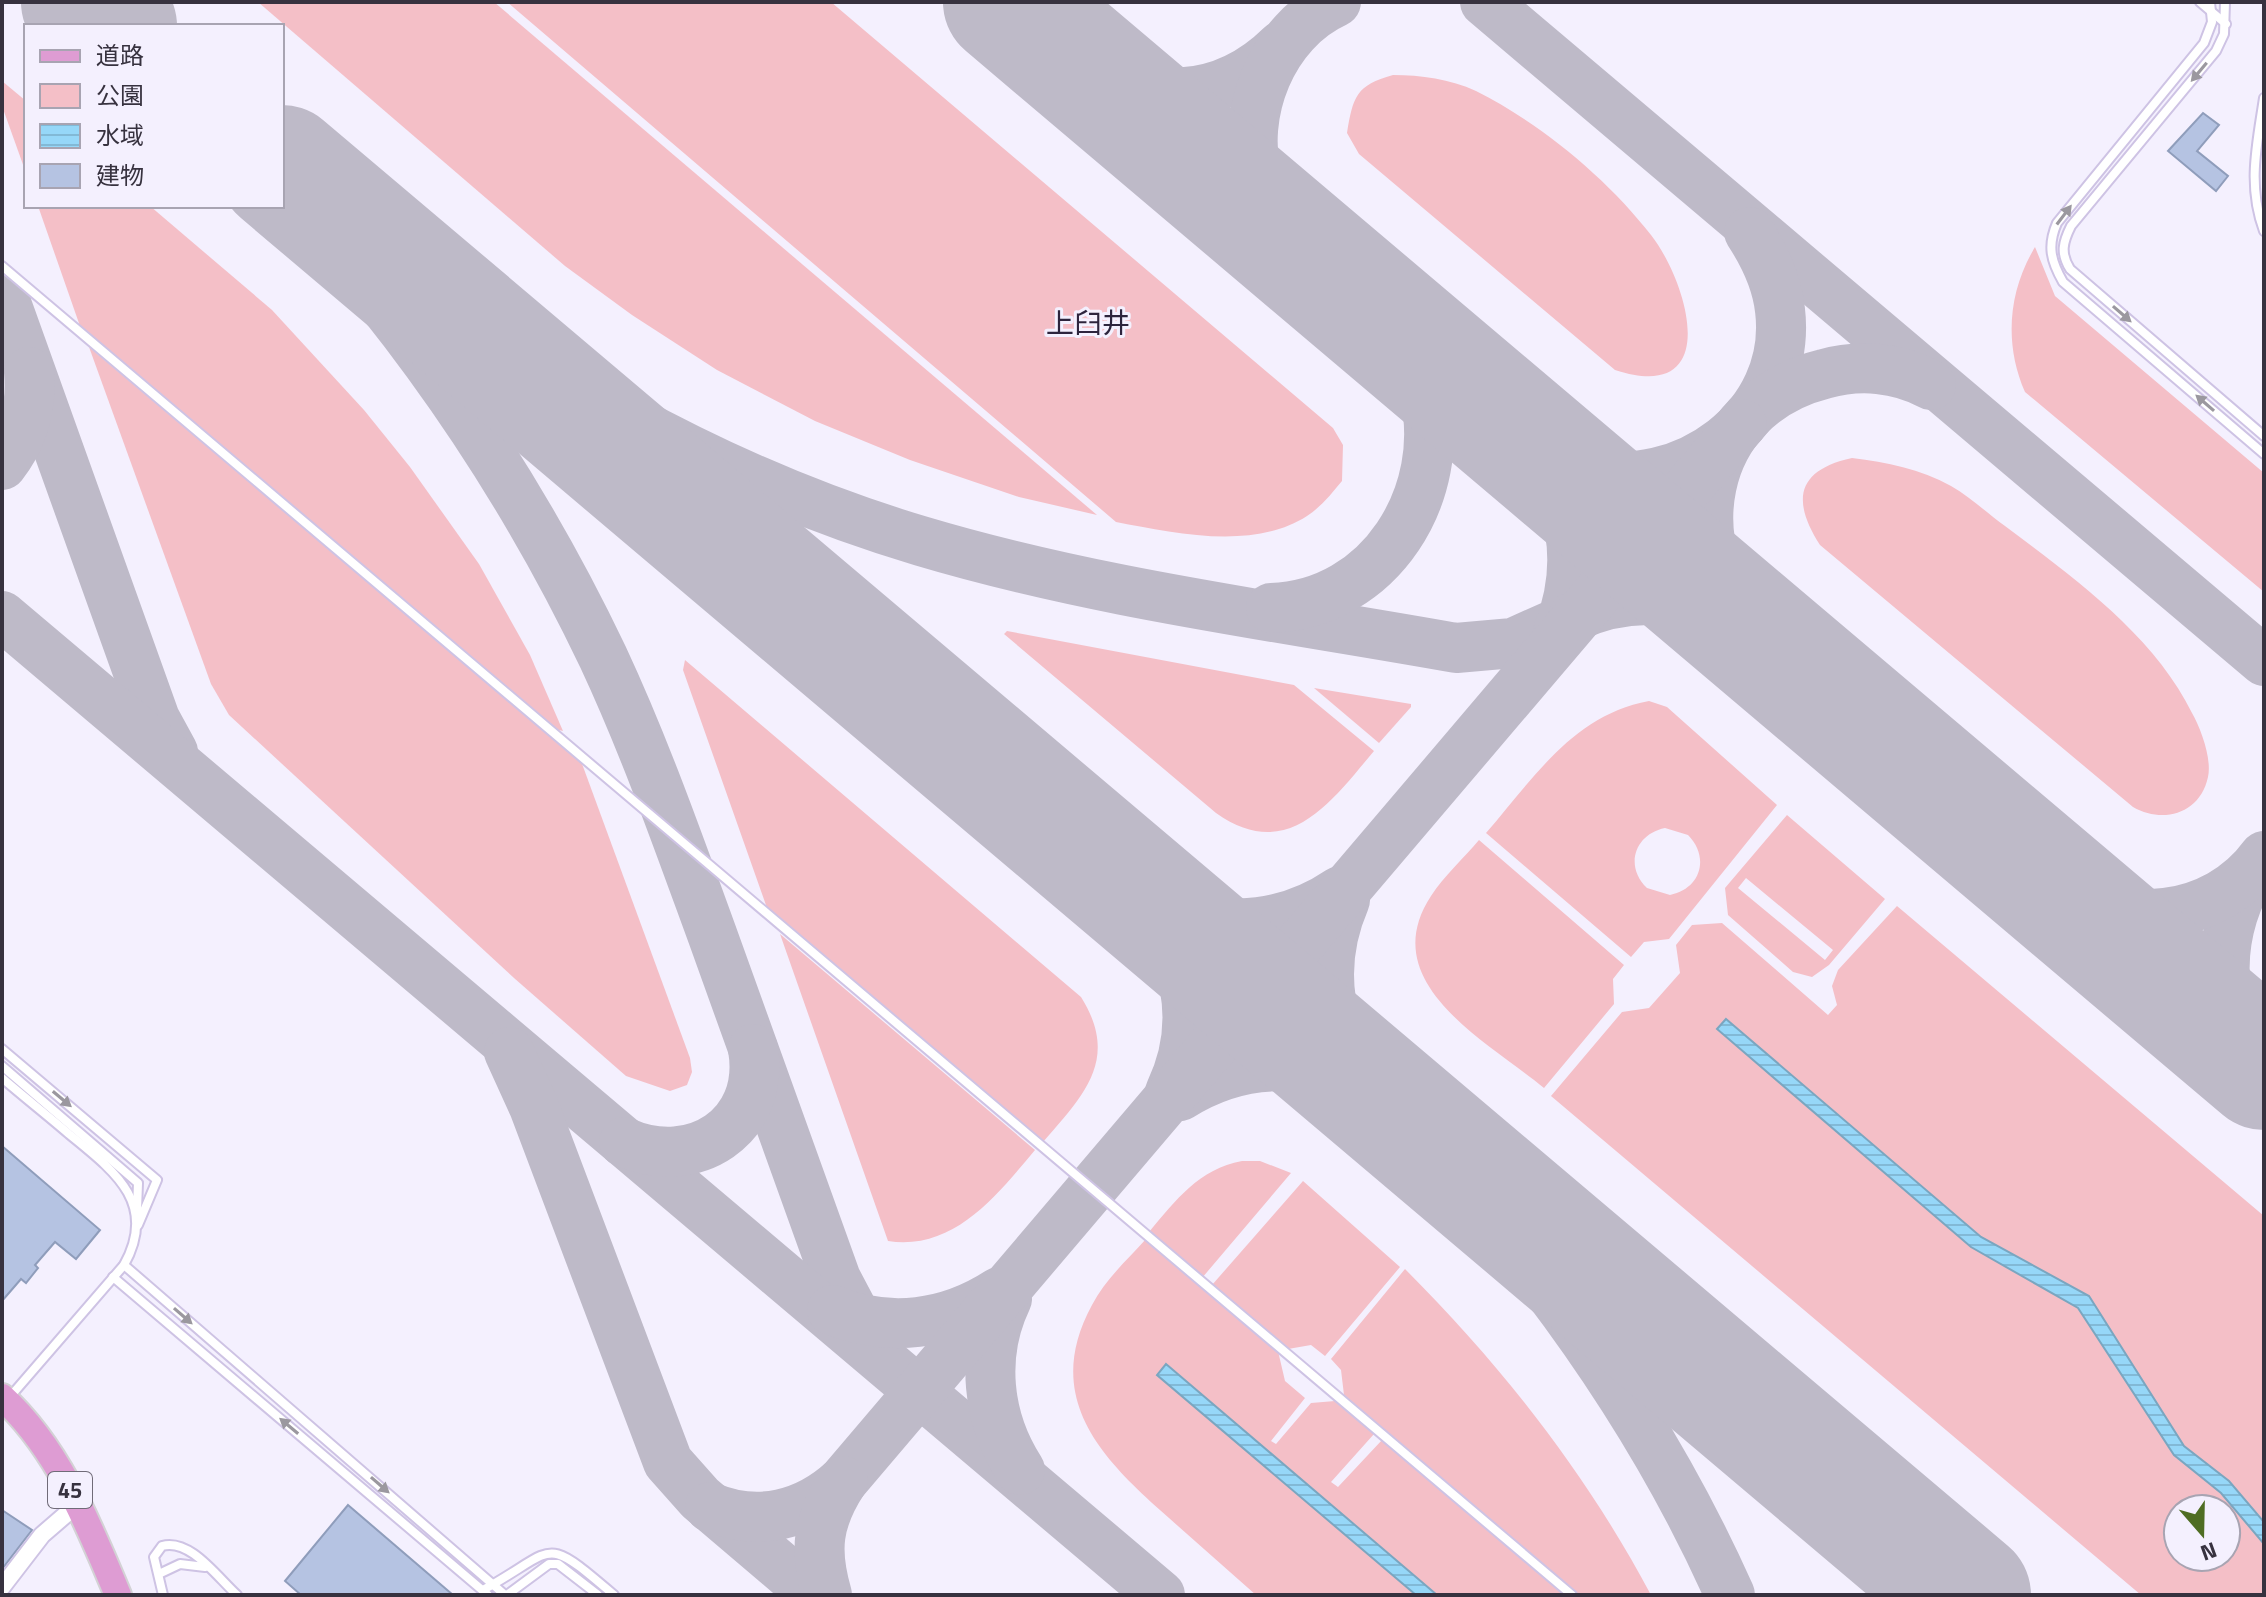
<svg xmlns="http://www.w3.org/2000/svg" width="2266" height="1597" viewBox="0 0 2266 1597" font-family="'Titillium Web','Noto Sans JP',sans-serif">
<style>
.green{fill:#f4bfc7;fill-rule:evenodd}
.water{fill:url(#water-rules);stroke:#7aa6c0;stroke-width:2}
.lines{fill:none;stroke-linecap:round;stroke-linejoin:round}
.taxiway{stroke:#bebac8;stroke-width:50}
.runway{stroke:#bebac8;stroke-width:128}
.building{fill:#b5c3e2;stroke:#8f9dbb;stroke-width:2}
.lane-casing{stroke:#cec3e4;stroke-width:12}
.street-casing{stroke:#cec3e4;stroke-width:20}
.primary-casing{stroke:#d3d2d5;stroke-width:30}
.lane{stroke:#fff;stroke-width:8}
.street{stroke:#fff;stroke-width:16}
.primary{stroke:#de9cd3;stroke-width:26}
.oneway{fill:#9b989f}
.labels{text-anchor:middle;stroke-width:6;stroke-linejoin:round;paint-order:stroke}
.shield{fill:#f4f0fe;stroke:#706b78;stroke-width:2}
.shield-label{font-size:22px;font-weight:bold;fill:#37323f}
.quarter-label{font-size:28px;fill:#2d243d;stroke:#f4f0fe}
</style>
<defs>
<pattern id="water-rules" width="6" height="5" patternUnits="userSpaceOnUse" patternTransform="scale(2)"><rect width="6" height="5" fill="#96d7f8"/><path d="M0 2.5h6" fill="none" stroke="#82b9d6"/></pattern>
</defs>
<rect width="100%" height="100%" fill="#f4f0fe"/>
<g class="green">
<polygon points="258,2 494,2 1097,515 1019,497 910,460 815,421 717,370 632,315 565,266"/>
<path d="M507,2h324l502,426 10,17 -1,36c-10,12 -21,26 -35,35 -54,35 -133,17 -191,6z"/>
<path d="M1393,75c28,0 57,4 83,16 64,32 131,87 175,144 38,49 72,170 -36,135l-256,-216 -12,-21c6,-36 9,-48 46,-58z"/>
<polygon points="2,81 26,101 26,173 2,106"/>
<polygon points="38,206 150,206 272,310 364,410 410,467 479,564 530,655 563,731 555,729 81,329"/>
<path d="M2035,247l20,49 209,177v119l-239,-200c-21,-48 -17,-100 10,-145z"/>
<polygon points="89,347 581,761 690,1058 692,1072 687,1085 670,1091 626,1076 514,978 229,715 211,684"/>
<path d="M1852,458c35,4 68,11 99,28 19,11 36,27 54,40 68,51 149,109 187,187 9,16 20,46 16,64 -8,37 -45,47 -75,30l-313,-262c-29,-45 -23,-75 32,-87z"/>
<path d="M1007,631l287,54 80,66c-43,51 -86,113 -158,62l-212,-179z"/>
<path d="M685,660l396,337c39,62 3,98 -38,145l-276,-234 -84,-238z"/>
<polygon points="1314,688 1411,704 1411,707 1379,743"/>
<path d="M1649,701l18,6 110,98 -108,134 -25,3 -13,15 -145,-124c48,-55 87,-118 163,-132zM1665,828l23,7c22,22 13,54 -18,60l-23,-7c-23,-22 -12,-54 18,-60z"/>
<path d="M1787,815l98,84 -56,66 -17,12 -19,-5 -65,-57 -3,-27zM1746,878l87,72 -8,10 -87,-72z"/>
<path d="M1479,840l145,125 -11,14 1,25 -70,84c-57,-47 -170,-105 -113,-192 13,-20 33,-38 48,-56z"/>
<path d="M1897,906l367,310v379h-123l-590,-499 71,-84 27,-4 31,-35 -4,-28 16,-20 30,-2 106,92 9,-10 -5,-19 6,-16zM2178,1509h48v48h-48z"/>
<path d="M780,934l255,216c-38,45 -81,101 -147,91z"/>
<path d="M1242,1161h18l31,12 -89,105 -53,-46c27,-32 50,-63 93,-71z"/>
<polygon points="1303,1181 1400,1267 1325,1356 1311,1345 1288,1349 1212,1285"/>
<path d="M1146,1239l132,112 7,30 20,17 -34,43 5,3 35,-41 24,-2 39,33 -43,48 7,5 44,-47 184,155h-310c-29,-26 -58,-51 -87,-77 -66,-58 -128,-119 -77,-213 13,-25 35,-45 54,-66z"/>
<path d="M1405,1269c97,97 181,204 246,326h-72l-235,-200 -3,-25 -10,-11z"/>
</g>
<g class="water">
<polygon points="1726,1019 1981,1237 2089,1296 2184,1446 2229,1481 2264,1522 2264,1544 2221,1493 2174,1455 2078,1308 1971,1247 1717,1029"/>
<polygon points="1166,1364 1437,1595 1416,1595 1157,1375"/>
</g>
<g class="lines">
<g class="taxiway">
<polyline points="1485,2 2264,661"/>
<path d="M1078,62c68,44 144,42 203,-16"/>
<path d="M282,187c130,139 239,298 321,470 42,90 75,184 109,277 41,115 82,230 124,345l29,55"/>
<path d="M1303,252c-19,-20 -37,-44 -45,-72 -19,-66 14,-149 78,-178"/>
<path d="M421,286c153,111 318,201 500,255 174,52 356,75 535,107l57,-5 56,-25"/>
<polyline points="2,292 155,719 173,752"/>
<path d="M1529,443c17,11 34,24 53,29 100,25 211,-54 198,-162 -3,-28 -16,-55 -31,-78"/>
<path d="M1530,445c44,56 54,120 28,187"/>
<path d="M2,465c22,-28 30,-58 27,-93"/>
<path d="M1271,608c109,-3 178,-115 153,-216 -7,-28 -27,-51 -43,-74"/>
<polyline points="2,616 1160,1595"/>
<path d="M1573,617c58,-27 115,-20 171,8"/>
<path d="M1761,640c-88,-87 -65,-234 63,-266 35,-10 74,-7 107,11"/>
<path d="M2255,868c-38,57 -46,145 9,196"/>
<path d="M2054,888c67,42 161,35 210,-32"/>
<path d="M1136,891c50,57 68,130 34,201"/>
<path d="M1138,892c61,43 140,41 202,-1"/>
<path d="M1345,900c-29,67 -18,137 29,192"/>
<polyline points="509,1052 534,1107 668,1462 700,1498 814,1595"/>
<path d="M1180,1096c62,-39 131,-39 194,-4"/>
<path d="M1392,1108c139,144 256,303 338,487"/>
<path d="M624,1142c69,31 142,-15 129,-93"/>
<path d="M1007,1299c-27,56 -20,120 13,171"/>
<path d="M832,1310c57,23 116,15 167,-18"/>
<path d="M710,1507c48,20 96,8 133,-26l899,-1057"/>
<path d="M827,1595c-13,-45 -10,-74 16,-114"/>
</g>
<g class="runway">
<polyline points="85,2 113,26"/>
<polyline points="1007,2 2264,1066"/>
<polyline points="282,169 1967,1595"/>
</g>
</g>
<g class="building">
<polygon points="2203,113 2219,125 2197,151 2228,176 2216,191 2168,151"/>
<polygon points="2,1146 100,1230 76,1259 55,1242 35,1265 38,1268 26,1283 21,1279 2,1301"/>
<polygon points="348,1505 453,1595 301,1595 285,1581"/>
<polygon points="2,1510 32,1530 2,1569"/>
</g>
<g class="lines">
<g class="lane-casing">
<g id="lane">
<polyline points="2200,2 2226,24"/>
<path d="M2210,2l2,20 -8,21 -147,180c-10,23 -6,38 6,59l201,172"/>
<path d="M2225,2l-1,32 -8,17 -145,175c-8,16 -11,27 -1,43l194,167"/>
<path d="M2264,98c-7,47 -17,87 0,133"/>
<polyline points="2,266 1572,1595"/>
<polyline points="2,1049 157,1180 138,1225"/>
<polyline points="2,1066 138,1183 137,1210"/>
<path d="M2,1078c22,19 45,37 67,56 44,36 90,69 55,131l-115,133"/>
<polyline points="124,1265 505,1595"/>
<polyline points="113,1277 488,1595"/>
<polyline points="161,1573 180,1564 205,1567"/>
<path d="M483,1590c76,-42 58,-57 131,5"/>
<path d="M163,1595l-9,-38 8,-11c28,-8 55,31 75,49"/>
<polyline points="507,1595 549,1564 558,1564 598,1595"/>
</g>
</g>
<g class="street-casing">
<polyline id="street" points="2,1587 42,1535 79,1503"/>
</g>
<g class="primary-casing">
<path id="primary" d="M2,1397c57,52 87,129 116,198"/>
</g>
<use href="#lane" class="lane"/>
<use href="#street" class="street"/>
<use href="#primary" class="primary"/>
</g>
<defs><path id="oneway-solid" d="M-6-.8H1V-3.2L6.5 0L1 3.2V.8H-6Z" transform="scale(2)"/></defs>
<g class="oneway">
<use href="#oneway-solid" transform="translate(2199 72) rotate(130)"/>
<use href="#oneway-solid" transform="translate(2064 215) rotate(-53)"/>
<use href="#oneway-solid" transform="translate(2122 314) rotate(41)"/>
<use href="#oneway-solid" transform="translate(2205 403) rotate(-139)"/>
<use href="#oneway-solid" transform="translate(62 1099) rotate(40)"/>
<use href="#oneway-solid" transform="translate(183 1316) rotate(41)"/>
<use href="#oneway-solid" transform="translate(289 1426) rotate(-140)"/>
<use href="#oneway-solid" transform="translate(380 1485) rotate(41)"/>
</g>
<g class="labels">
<rect class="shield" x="48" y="1472" width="44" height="36" rx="6"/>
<g class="shield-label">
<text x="70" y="1498">45</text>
</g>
<g class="quarter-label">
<text x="1088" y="333">上臼井</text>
</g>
</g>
<rect width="2266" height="1597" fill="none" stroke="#37323f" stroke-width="8"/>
<rect x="24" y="24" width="260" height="184" fill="#f4f0fe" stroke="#a8a4b2" stroke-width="2"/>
<rect x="40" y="50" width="40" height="12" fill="#de9cd3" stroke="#a8a4b2" stroke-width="2"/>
<text x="96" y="64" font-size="24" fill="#37323f">道路</text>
<rect x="40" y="84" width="40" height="24" fill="#f4bfc7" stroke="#a8a4b2" stroke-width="2"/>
<text x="96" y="104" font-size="24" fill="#37323f">公園</text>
<rect x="40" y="124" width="40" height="24" fill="url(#water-rules)" stroke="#a8a4b2" stroke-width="2"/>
<text x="96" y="144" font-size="24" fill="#37323f">水域</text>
<rect x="40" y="164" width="40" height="24" fill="#b5c3e2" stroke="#a8a4b2" stroke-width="2"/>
<text x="96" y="184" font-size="24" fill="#37323f">建物</text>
<g transform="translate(2202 1533) rotate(160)"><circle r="38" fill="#f4f0fe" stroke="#a8a4b2" stroke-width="2"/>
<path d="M0-6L14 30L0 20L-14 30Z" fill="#4f6d23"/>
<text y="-12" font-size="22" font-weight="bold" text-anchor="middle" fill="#37323f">N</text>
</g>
</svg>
